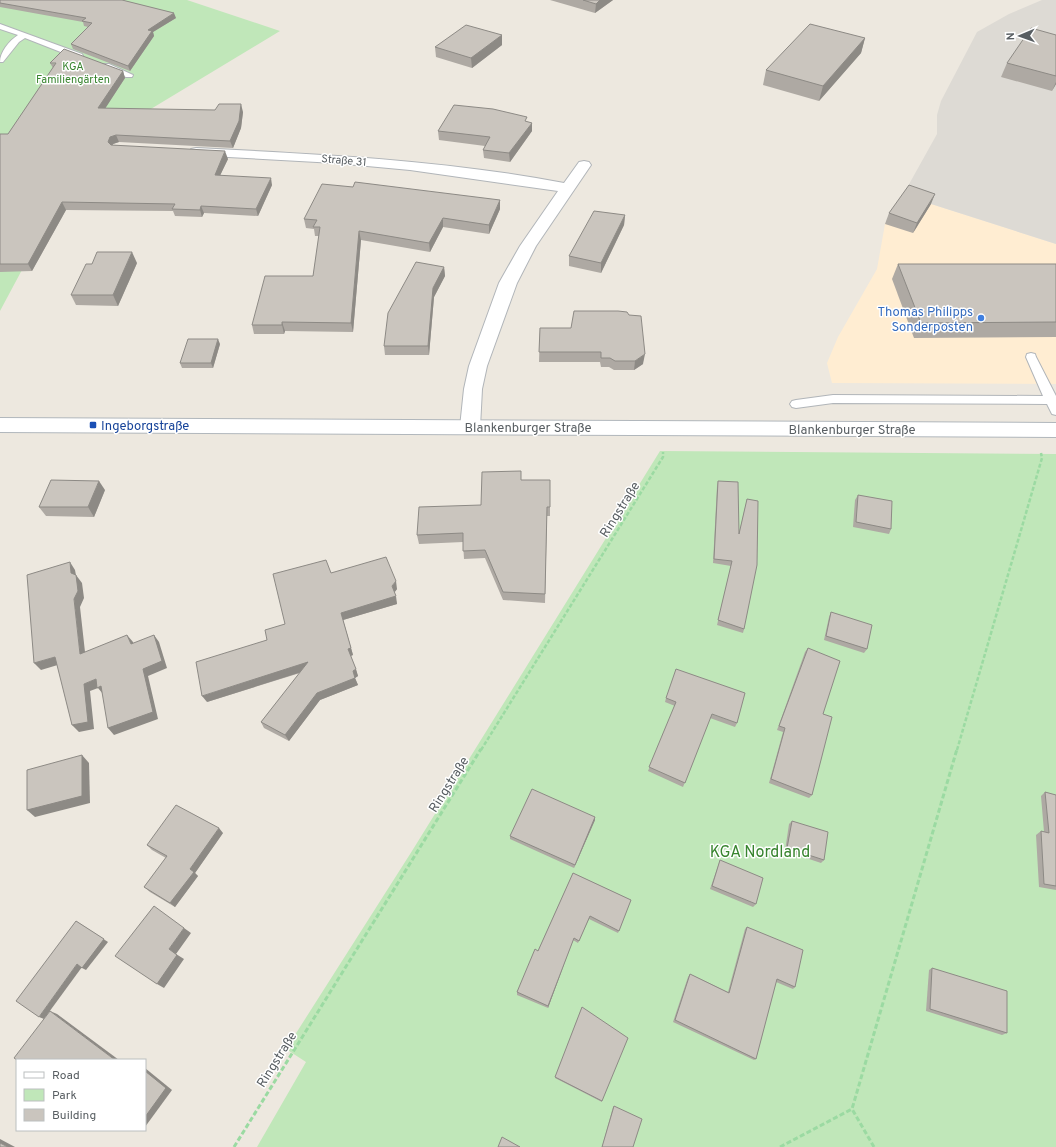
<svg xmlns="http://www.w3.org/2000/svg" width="1056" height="1147" viewBox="0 0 1056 1147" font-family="Overpass,sans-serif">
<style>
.commercial{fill:#ffedd2}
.industrial{fill:#dddad4}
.green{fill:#c0e7b9}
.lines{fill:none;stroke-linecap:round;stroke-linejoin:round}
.service-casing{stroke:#b1b5b9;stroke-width:2}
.minor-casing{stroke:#b1b5b9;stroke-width:2}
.secondary-casing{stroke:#b1b7bc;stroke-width:2}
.path-far1{stroke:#9bdaa2;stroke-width:2.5;stroke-dasharray:4 2;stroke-linecap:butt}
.path{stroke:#9bdaa2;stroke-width:3;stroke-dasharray:5 2.5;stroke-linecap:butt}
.service{fill:#fff;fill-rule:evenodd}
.minor{fill:#fff;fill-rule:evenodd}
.secondary{fill:#fff;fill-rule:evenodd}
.wall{fill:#aea9a3}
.shaded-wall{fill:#8d8a85}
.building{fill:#cac5be;stroke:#8d8a85}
.shop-dot{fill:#3f7fe0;stroke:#fff;stroke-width:1.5}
.transit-dot{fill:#1a4fb4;stroke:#fff;stroke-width:1.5}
.labels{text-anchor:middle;stroke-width:3;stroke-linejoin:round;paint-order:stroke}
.far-park-label{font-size:11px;fill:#37842e;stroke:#fff}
.far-street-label{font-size:11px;fill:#585e62;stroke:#fff}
.shop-label{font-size:13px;fill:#366cbe;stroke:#fff;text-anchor:end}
.transit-label{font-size:13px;fill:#164399;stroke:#fff;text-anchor:start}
.street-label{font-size:13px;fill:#585e62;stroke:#fff}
.near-park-label{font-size:16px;fill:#37842e;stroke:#fff}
</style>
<rect width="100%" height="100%" fill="#ede8df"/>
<polygon class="commercial" points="903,195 1056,244 1056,384 832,383 827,363 838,337 877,269 885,224"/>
<polygon class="industrial" points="1042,0 1056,0 1056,244 903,195 937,134 937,115 941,101 977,32 1009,14"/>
<g class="green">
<polygon points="0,0 187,0 280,31 121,127 46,225 0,311"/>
<polygon points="660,451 1056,454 1056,1147 257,1147 306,1062 286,1049 412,851"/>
</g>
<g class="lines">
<g class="service-casing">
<g id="service">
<path d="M0,24l82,30 1,2 -4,2h-3l-51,-20 -6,4 -16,20h-3c0,-10 9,-21 18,-27l-18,-6z"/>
<polygon points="103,64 109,64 133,75 132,77 126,77 103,68"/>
<polygon points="1031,353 1035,354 1036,357 1056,396 1056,415 1052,414 1047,404 833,403 796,408 792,407 790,404 792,401 796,400 833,395 1043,396 1026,357 1027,354"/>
</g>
</g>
<g class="minor-casing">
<path id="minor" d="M196,148c123,6 247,12 368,35l15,-21 5,-1 5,1 2,3 -55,81 -19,37 -30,83 -5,23 -2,38 -3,5 -7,2 -7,-2 -3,-5 4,-38 5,-23 30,-83 21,-37 38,-55 -148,-21 -75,-7 -144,-8 -2,-3 2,-3z"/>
</g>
<g class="secondary-casing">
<polygon id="secondary" points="0,418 1056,423 1056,437 0,432"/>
</g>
<g class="path-far1">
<polyline points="481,750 663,457 663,452"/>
<polyline points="957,750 1042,458 1041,453"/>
</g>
<g class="path">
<polyline points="234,1147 481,749"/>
<polyline points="780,1147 852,1109"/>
<polyline points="874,1147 852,1109 957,749"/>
</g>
<use href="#service" class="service"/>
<use href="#minor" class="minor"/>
<use href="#secondary" class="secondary"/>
</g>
<g class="wall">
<polygon points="0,0 176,18 153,32 154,36 130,71 73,49 71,44 88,27 84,26 83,22 0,7"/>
<polygon points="550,0 613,0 595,13"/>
<polygon points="502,35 502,45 472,68 436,57 435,47"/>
<polygon points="1056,35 1056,84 1052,91 1001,77 1007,63"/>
<polygon points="865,38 861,53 819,101 763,85 766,70"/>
<polygon points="50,63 123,71 125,78 105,108 243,112 241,128 233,148 119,142 113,144 112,145 228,159 220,175 272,185 258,216 204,213 202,217 175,216 173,211 66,210 32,271 0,272 0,134 8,134 53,68"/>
<polygon points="527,122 532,131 510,162 484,158 483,150 485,146 439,140 438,131"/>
<polygon points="931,204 913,233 885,224 889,213"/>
<polygon points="500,209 489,234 443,227 430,252 361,240 353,332 285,331 284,334 254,334 252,325 313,276 319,236 315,236 314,229 306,228 304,219"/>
<polygon points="625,215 624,225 601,273 569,266 569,256"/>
<polygon points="137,263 118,306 76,305 71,295"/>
<polygon points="898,264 1056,264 1056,337 914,338 892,279"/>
<polygon points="444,267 445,276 434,297 429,355 385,355 384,346"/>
<polygon points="540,328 643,364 634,370 614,370 609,367 601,367 600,362 539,362"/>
<polygon points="220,344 213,368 182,368 180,363"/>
<polygon points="521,480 550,480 550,516 547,516 545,603 503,600 485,558 464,559 463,542 419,544 417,535 481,505"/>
<polygon points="718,481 739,533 747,499 744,629 743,633 717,625 731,566 713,563 717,486"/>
<polygon points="105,490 94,517 46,516 39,507"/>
<polygon points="858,495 891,529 889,534 853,527 855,500"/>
<polygon points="331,573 397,589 394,593 397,604 343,620 353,655 351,656 358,676 355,678 358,685 320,700 289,741 264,728 261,722 300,673 207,702 267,640 285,624"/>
<polygon points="831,612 867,649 864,653 824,640 829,617"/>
<polygon points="808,648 823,714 812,795 809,798 769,783 783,732 777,730 805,652"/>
<polygon points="666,698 737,723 735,727 710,718 683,787 648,771 675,706 665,702"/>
<polygon points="1045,792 1056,795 1056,890 1039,887 1036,835 1041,831 1044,832 1041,796"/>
<polygon points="595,820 574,868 510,839 510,836"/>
<polygon points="792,821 824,860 821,863 785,851 789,824"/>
<polygon points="223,833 195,873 198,876 175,907 150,892 144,887 166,858 152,850 147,845"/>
<polygon points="720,860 756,904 753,907 710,889 719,863"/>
<polygon points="573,873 631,900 618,933 589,919 578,943 573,940 548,1008 517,995 517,992 538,951"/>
<polygon points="747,927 795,987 793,989 776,982 756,1059 754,1060 673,1022 688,977 690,974 728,992 745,929"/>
<polygon points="932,968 1007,1033 1002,1035 926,1011 929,970"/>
<polygon points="582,1007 602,1101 602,1102 555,1078"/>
<polygon points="614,1106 633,1147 602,1147 613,1107"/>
</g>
<g class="shaded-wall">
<polygon points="600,0 613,0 595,13 596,4"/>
<polygon points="174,13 176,18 153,32 154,36 130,71 128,66 148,30"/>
<polygon points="502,35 502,45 472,68 471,58"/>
<polygon points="865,38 861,53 819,101 823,86"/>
<polygon points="123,71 125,78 101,115 98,108"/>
<polygon points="1056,82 1056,84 1052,91"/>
<polygon points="241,104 243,112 241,128 233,148 230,141"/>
<polygon points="532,123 532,131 510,162 509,153"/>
<polygon points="116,135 119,142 113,144 111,149 108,142 110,137"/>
<polygon points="225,151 228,159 217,182 215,175"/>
<polygon points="271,178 272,185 258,216 256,209"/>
<polygon points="935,194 931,204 913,233 917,223"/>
<polygon points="500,200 500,209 489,234 489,225"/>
<polygon points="62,202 66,210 32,271 28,264"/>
<polygon points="201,206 204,213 202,217 200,210"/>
<polygon points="625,215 624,225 601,273 601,263"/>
<polygon points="443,218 443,227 430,252 429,243"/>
<polygon points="359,231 361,240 353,332 351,323"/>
<polygon points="132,252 137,263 118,306 113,295"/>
<polygon points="444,267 445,276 434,297 429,355 428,346 433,288"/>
<polygon points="282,322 285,331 284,334 282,325"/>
<polygon points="218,339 220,344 213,368 211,363"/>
<polygon points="645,354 643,364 634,370 635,361"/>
<polygon points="99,481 105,490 94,517 88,507"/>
<polygon points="70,562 75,570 77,581 71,573"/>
<polygon points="76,575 82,583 84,598 80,607 86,661 80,654 74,599"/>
<polygon points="396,581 397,589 394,593 392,586"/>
<polygon points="396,596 397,604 343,620 353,655 350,656 348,649 341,613"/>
<polygon points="127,635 133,642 136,652 131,644"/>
<polygon points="154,635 159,642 167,668 148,676 158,719 114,735 108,728 143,669"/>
<polygon points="55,657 61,664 41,670 34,663"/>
<polygon points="308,662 311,669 207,702 202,696"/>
<polygon points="356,669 358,676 355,678 353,671"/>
<polygon points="355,678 358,685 320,700 289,741 285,735 317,693"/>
<polygon points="96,679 107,693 103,694 98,688 90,691 94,729 79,732 72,725 84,684"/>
<polygon points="82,755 89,763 90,803 35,817 27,810"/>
<polygon points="595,817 595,820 574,868 575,865"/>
<polygon points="219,828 223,833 195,873 198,876 175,907 170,903 190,869"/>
<polygon points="76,921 108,942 86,970 82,968"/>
<polygon points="184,928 191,933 176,954 184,959 164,988 157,984 169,949"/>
<polygon points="574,938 573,940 548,1008 548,1006"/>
<polygon points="77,964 82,967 44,1019 39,1017"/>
<polygon points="50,1011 57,1014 119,1060 115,1060"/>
<polygon points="145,1068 172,1090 145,1127"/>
<polygon points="0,1139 15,1147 8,1147 0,1143"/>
</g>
<g class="building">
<polygon points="0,0 122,0 174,13 148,30 152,31 128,66 71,44 92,23 82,21 86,18 0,3"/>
<polygon points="583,0 600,0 596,4"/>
<polygon points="810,24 865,38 823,86 766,70"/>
<polygon points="466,25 502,35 471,58 435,47"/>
<polygon points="1031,28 1056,35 1056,76 1007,63"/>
<polygon points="64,49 123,71 98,108 215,110 219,104 241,104 239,121 230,141 116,135 110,137 108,142 111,145 225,151 215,175 271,178 256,209 201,206 200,210 172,209 175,204 62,202 28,264 0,264 0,134 8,134 56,63 50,63"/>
<polygon points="454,105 493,109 527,117 525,121 532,123 509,153 483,150 490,137 438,131"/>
<polygon points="355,182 500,200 489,225 443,218 429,243 359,231 351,323 282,322 282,325 252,325 265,276 313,276 320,227 313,227 317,220 304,219 322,184 353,187"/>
<polygon points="909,185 935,194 917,223 889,213"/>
<polygon points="594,211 625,215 601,263 569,256"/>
<polygon points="97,252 132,252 113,295 71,295 86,264 92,264"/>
<polygon points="416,262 444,267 433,288 428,346 384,346 388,313"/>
<polygon points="898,264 1056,264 1056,322 921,323"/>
<polygon points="574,311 618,311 627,312 629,315 641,316 645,354 635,361 615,361 610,358 601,358 601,352 539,352 540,328 571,328"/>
<polygon points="188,339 218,339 211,363 180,363"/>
<polygon points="521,471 521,480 550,480 550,507 547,507 545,594 503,592 485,550 463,551 463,533 417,535 419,507 481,505 482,472"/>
<polygon points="51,480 99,481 88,507 39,507"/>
<polygon points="718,481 738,482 739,534 747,499 758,501 757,565 744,629 718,620 732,561 714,559"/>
<polygon points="858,495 892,501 891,529 856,522"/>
<polygon points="386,557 396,581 392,586 396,596 341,613 351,648 348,649 356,669 353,671 355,678 317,693 285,735 261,722 308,662 202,696 196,662 267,640 265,630 285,624 273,574 326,560 331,573"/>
<polygon points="70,562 71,573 76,575 78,591 74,599 80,654 127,635 131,644 154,635 162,661 143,669 153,712 108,728 101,686 97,688 96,679 84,684 88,722 72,725 55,657 34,663 27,575"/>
<polygon points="831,612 872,625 867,649 826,636"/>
<polygon points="808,648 840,661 823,714 832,717 812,795 771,779 785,728 779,726"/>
<polygon points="676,669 745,693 737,723 712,714 685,783 649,767 676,702 666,698"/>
<polygon points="82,755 82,796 27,810 27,770"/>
<polygon points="532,789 595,817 575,865 510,836"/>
<polygon points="1045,792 1056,795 1056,886 1044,884 1041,831 1049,833"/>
<polygon points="176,805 219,828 190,869 194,872 170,903 144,887 167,856 147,845"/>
<polygon points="792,821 828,832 824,860 787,848"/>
<polygon points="720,860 763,878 756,904 712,886"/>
<polygon points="573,873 631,900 619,931 590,916 579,941 574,938 548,1006 517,992 535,949 538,951"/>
<polygon points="154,906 184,928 169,949 177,955 157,984 115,956"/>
<polygon points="76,921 104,939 82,968 77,964 39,1017 16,1001"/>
<polygon points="747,927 803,950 795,987 777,979 756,1059 675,1020 690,974 729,993"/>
<polygon points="932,968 1007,991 1007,1033 930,1009"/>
<polygon points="582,1007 628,1038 602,1101 555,1077"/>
<polygon points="50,1011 115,1060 17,1060 14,1058"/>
<polygon points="145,1071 166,1088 145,1117"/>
<polygon points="614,1106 642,1119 633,1147 602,1147"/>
<polygon points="502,1137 520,1147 498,1147"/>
<polygon points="0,1143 8,1147 0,1147"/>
</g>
<circle class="shop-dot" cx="981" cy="318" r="4"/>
<rect class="transit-dot" x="89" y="421" width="8" height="8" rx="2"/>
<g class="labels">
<g class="far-park-label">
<text x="73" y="70">KGA<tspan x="73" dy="13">Familiengärten</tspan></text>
</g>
<g class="far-street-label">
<text transform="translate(344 160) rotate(5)" y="4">Straße 31</text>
</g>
<g class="shop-label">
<text x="973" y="316">Thomas Philipps<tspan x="973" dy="15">Sonderposten</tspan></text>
</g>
<g class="transit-label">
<text x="101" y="430">Ingeborgstraße</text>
</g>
<g class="street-label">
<text x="528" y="432">Blankenburger Straße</text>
<text x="852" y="434">Blankenburger Straße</text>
<text transform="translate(619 509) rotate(-58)" y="5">Ringstraße</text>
<text transform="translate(448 784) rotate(-58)" y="5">Ringstraße</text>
<text transform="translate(276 1059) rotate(-58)" y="5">Ringstraße</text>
</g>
<g class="near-park-label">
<text x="760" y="857">KGA Nordland</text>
</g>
</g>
<rect x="16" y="1059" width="130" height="72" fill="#ffffff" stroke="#bcbfc0"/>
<rect x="24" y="1072" width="20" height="6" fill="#ffffff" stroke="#bcbfc0"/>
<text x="52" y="1079" font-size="12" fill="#585e62">Road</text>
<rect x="24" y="1089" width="20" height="12" fill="#c0e7b9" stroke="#bcbfc0"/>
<text x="52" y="1099" font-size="12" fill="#585e62">Park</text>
<rect x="24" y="1109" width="20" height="12" fill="#cac5be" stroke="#bcbfc0"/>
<text x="52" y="1119" font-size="12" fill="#585e62">Building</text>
<g transform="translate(1020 36) rotate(268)" stroke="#ffffff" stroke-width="3" paint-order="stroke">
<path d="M0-3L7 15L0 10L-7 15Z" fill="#585e62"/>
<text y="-6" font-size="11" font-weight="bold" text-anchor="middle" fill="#585e62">N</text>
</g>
</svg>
